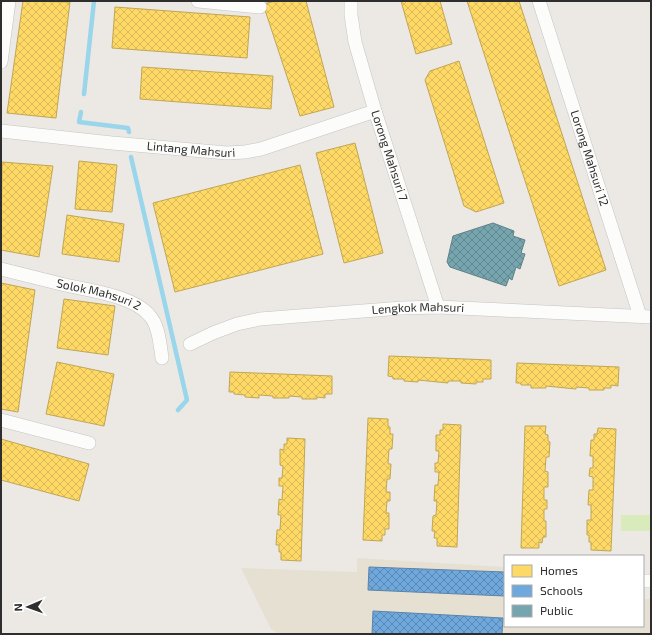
<svg xmlns="http://www.w3.org/2000/svg" width="652" height="635" viewBox="0 0 652 635" font-family="'Exo 2',sans-serif">
<style>
.education{fill:#e6e0d3}
.pitch{fill:#d9eabb}
.homes{fill:url(#homes-cross-hatch);stroke:#c0a655}
.schools{fill:url(#schools-cross-hatch);stroke:#5c83a8}
.public{fill:url(#public-cross-hatch);stroke:#608188}
.lines{fill:none;stroke-linecap:round;stroke-linejoin:round}
.stream{stroke:#99d6ec;stroke-width:4.5}
.minor-casing{stroke:#c5c4c5;stroke-width:14}
.minor{stroke:#fcfcfb;stroke-width:13}
.labels{text-anchor:middle;stroke-width:4;stroke-linejoin:round;paint-order:stroke}
.street-label{font-size:12px;fill:#2e2e2e;stroke:#fff}
</style>
<defs>
<pattern id="homes-cross-hatch" width="8" height="8" patternUnits="userSpaceOnUse"><rect width="8" height="8" fill="#ffd966"/><path d="M0 0l8 8M0 8l8-8" fill="none" stroke="#dbbb59"/></pattern>
<pattern id="schools-cross-hatch" width="8" height="8" patternUnits="userSpaceOnUse"><rect width="8" height="8" fill="#6fa8dc"/><path d="M0 0l8 8M0 8l8-8" fill="none" stroke="#5c89b3"/></pattern>
<pattern id="public-cross-hatch" width="8" height="8" patternUnits="userSpaceOnUse"><rect width="8" height="8" fill="#76a5af"/><path d="M0 0l8 8M0 8l8-8" fill="none" stroke="#61878f"/></pattern>
</defs>
<rect width="100%" height="100%" fill="#ece8e4"/>
<polygon class="education" points="357,558 505,567 505,626 643,626 643,599 651,599 651,634 279,634 271,629 241,568 357,572"/>
<rect class="pitch" x="621" y="515" width="30" height="16"/>
<g class="homes">
<polygon points="23,1 70,2 56,118 7,113"/>
<polygon points="276,1 306,1 334,107 300,116 263,4"/>
<polygon points="401,1 440,1 452,44 416,54"/>
<polygon points="467,1 519,1 606,270 559,286"/>
<polygon points="115,7 250,17 247,58 112,48"/>
<polygon points="459,61 504,203 476,212 464,206 425,80 430,71"/>
<polygon points="142,67 273,76 271,109 140,99"/>
<polygon points="355,143 383,253 344,263 316,153"/>
<polygon points="79,161 117,165 112,212 75,209"/>
<polygon points="2,162 53,166 39,257 1,250"/>
<polygon points="300,165 323,254 175,292 153,203"/>
<polygon points="67,215 124,224 119,262 62,254"/>
<polygon points="1,283 35,290 18,412 1,409"/>
<polygon points="64,299 115,306 108,355 57,348"/>
<polygon points="389,356 491,360 491,379 483,379 483,382 476,382 476,384 461,383 461,381 448,381 448,383 418,380 418,382 404,381 404,379 393,379 393,377 388,376"/>
<polygon points="57,362 114,374 104,426 46,414"/>
<polygon points="517,363 619,367 618,386 611,385 611,388 604,388 604,390 589,390 589,388 576,387 576,389 546,386 546,388 531,388 531,385 521,385 521,383 516,383"/>
<polygon points="230,372 332,376 332,394 325,394 325,398 317,397 317,399 302,399 302,397 289,396 289,398 273,398 273,396 259,395 259,398 245,397 245,395 234,394 234,392 229,392"/>
<polygon points="368,418 388,419 388,426 390,427 390,434 393,434 392,449 389,449 388,464 391,464 390,479 387,479 386,492 390,492 390,501 387,501 386,513 389,513 389,529 385,529 385,535 382,535 382,541 363,540"/>
<polygon points="443,424 461,425 457,547 437,546 437,538 434,538 435,531 432,531 433,516 436,515 437,501 434,501 435,485 438,485 439,472 435,472 435,463 438,463 439,451 436,451 436,435 440,435 440,430 443,430"/>
<polygon points="525,426 546,426 545,434 548,435 548,441 550,442 549,457 546,457 545,471 548,472 548,487 544,487 544,500 547,500 547,509 544,509 544,521 546,521 546,537 543,537 542,543 539,542 539,548 521,548"/>
<polygon points="598,428 616,429 611,551 591,550 591,542 589,542 589,535 587,535 587,520 591,520 591,505 588,505 589,490 593,490 593,477 589,476 590,468 593,468 593,456 590,456 591,440 594,440 594,434 597,434"/>
<polygon points="287,438 305,439 301,561 281,560 281,552 279,552 279,545 276,545 277,530 280,530 281,515 278,515 279,499 282,500 283,486 279,486 279,478 282,478 283,466 280,465 280,449 284,450 284,444 287,444"/>
<polygon points="1,439 89,464 79,501 1,480"/>
</g>
<g class="schools">
<polygon points="369,567 505,572 505,596 368,590"/>
<polygon points="373,611 503,618 502,634 372,634"/>
</g>
<polygon class="public" points="493,223 514,231 513,236 525,240 521,253 525,254 520,269 516,267 512,280 509,278 506,286 450,267 447,262 453,236"/>
<g class="lines">
<g class="stream">
<polyline points="84,94 94,1"/>
<polyline points="81,112 79,122 128,128 129,132"/>
<polyline points="131,157 187,400 178,410"/>
</g>
<g class="minor-casing">
<g id="minor">
<polyline points="198,1 260,7"/>
<path id="s1" d="M351,1v14l4,27 20,69 63,196"/>
<path id="s2" d="M539,1l101,315"/>
<polyline points="1,62 9,1"/>
<path id="s3" d="M1,131l111,12 115,10 18,-1 16,-3 114,-38"/>
<path id="s4" d="M1,269c20,5 40,10 60,15 25,6 71,11 88,31 10,10 11,30 13,43"/>
<path id="s5" d="M190,344l23,-11 24,-9 23,-5 142,-11 36,-1 213,10"/>
<polyline points="1,420 89,443"/>
<polyline points="643,581 651,581"/>
</g>
</g>
<use href="#minor" class="minor"/>
</g>
<g class="labels">
<g class="street-label">
<text dy="4" stroke="none"><textPath href="#s3" startOffset="191">Lintang Mahsuri</textPath></text>
<text dy="4" stroke="none"><textPath href="#s1" startOffset="160">Lorong Mahsuri 7</textPath></text>
<text dy="4" stroke="none"><textPath href="#s2" startOffset="165">Lorong Mahsuri 12</textPath></text>
<text dy="4" stroke="none"><textPath href="#s4" startOffset="101">Solok Mahsuri 2</textPath></text>
<text dy="4" stroke="none"><textPath href="#s5" startOffset="233">Lengkok Mahsuri</textPath></text>
</g>
</g>
<rect width="652" height="635" fill="none" stroke="#2e2e2e" stroke-width="4"/>
<rect x="504" y="555" width="140" height="72" fill="#ffffff" stroke="#ababab"/>
<rect x="512" y="565" width="20" height="12" fill="#ffd966" stroke="#ababab"/>
<text x="540" y="575" font-size="12" fill="#2e2e2e">Homes</text>
<rect x="512" y="585" width="20" height="12" fill="#6fa8dc" stroke="#ababab"/>
<text x="540" y="595" font-size="12" fill="#2e2e2e">Schools</text>
<rect x="512" y="605" width="20" height="12" fill="#76a5af" stroke="#ababab"/>
<text x="540" y="615" font-size="12" fill="#2e2e2e">Public</text>
<g transform="translate(28 607) rotate(268)" stroke="#ffffff" stroke-width="3" paint-order="stroke">
<path d="M0-3L7 15L0 10L-7 15Z" fill="#2e2e2e"/>
<text y="-6" font-size="11" font-weight="bold" text-anchor="middle" fill="#2e2e2e">N</text>
</g>
</svg>
